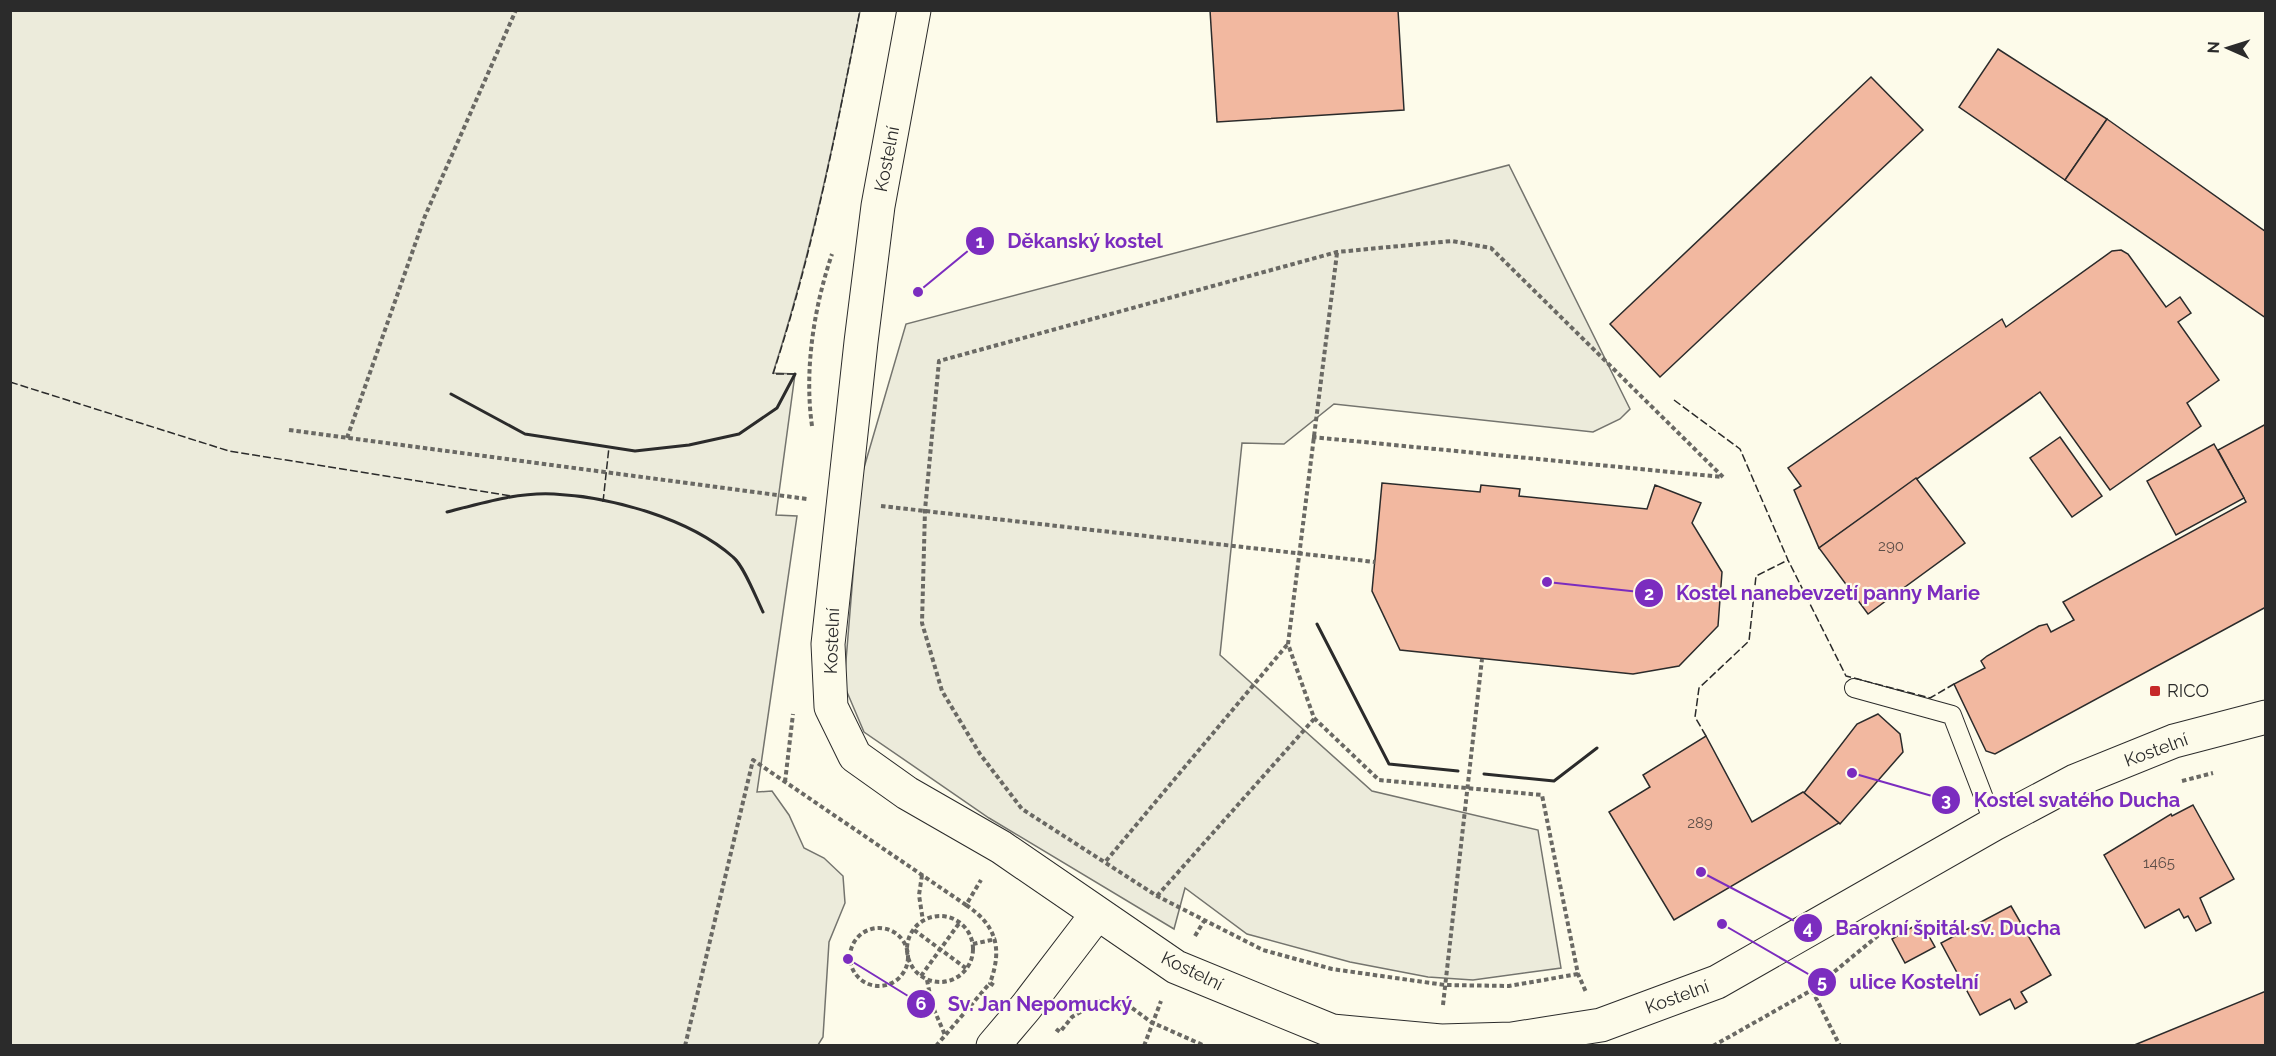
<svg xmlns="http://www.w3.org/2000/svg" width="2276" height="1056" viewBox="0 0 2276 1056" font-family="Raleway,sans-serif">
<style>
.green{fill:#ecebdb;stroke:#74746e;stroke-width:1.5}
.building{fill:#f2b8a0;stroke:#2b2b2b;stroke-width:1.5}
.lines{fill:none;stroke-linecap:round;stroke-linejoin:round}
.service-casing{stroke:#2b2b2b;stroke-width:20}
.minor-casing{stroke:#2b2b2b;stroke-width:35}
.path{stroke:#6a6964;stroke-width:4;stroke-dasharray:4.5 3;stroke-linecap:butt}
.service{stroke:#fdfbea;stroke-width:18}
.minor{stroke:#fdfbea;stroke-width:33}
.fence{stroke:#2b2b2b;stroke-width:1.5;stroke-dasharray:8 3;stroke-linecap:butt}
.wall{stroke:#2b2b2b;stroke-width:3}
.poi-dot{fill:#c62828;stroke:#fdfbea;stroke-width:2}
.labels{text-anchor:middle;stroke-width:4.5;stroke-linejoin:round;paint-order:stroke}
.number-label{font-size:15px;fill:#5d4e48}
.street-label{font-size:18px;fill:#2b2b2b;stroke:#fdfbea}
.poi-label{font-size:18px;fill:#2b2b2b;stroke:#fdfbea;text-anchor:start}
.leader{fill:none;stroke:#7b2cbf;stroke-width:2}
.callout-dot{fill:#7b2cbf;stroke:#fdfbea;stroke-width:2}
.mark-label{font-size:18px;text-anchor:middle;font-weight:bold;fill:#fff}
.callout-label{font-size:20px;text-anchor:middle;font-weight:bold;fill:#7b2cbf;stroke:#fdfbea;stroke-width:4.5;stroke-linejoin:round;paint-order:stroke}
</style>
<rect width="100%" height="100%" fill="#fdfbea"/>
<g class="green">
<path d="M10,11h850c-24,122 -49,244 -87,362l22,1 -19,141 21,1 -40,276 15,-1 17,24 15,33 20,10 19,18 2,27 -16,39 -6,95 -5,8h-807z"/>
<polygon points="1509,165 1630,409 1620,419 1593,432 1334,404 1284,444 1242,443 1220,655 1372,791 1538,830 1561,968 1473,980 1428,977 1350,962 1247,934 1185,888 1174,929 989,818 864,732 844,685 861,478 906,324"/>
</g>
<g class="building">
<polygon points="1210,10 1398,10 1404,110 1217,122"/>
<polygon points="1998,49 2107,119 2065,180 1959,107"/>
<polygon points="1871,77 1923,130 1660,377 1610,324"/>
<polygon points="2107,119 2266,232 2266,318 2065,180"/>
<polygon points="2121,250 2128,254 2166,307 2180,297 2191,313 2178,322 2219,380 2187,403 2201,426 2110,490 2040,392 1819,548 1794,490 1801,486 1788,468 2002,319 2006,327 2112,251"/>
<polygon points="2266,424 2266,607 1995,754 1986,751 1954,684 1985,668 1981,661 1987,656 2039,626 2047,624 2051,632 2074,620 2063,602 2246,502 2218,450"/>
<polygon points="2060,437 2102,496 2072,517 2030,458"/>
<polygon points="2214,444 2244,498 2176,535 2147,481"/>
<polygon points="1916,478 1965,543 1868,614 1819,548"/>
<polygon points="1382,483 1480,492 1481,485 1520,489 1519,496 1647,509 1655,485 1701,503 1692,523 1722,572 1718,626 1679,666 1633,674 1400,650 1372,591"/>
<polygon points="1878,714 1900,734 1903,752 1840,824 1804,793 1857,724"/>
<polygon points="1706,736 1752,822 1803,792 1839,823 1674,920 1609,812 1650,787 1643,775"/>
<polygon points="2193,805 2234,879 2200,898 2211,923 2196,931 2188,916 2184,918 2179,909 2145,928 2104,855 2171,814 2172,816"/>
<polygon points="2011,906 2051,975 2021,992 2027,1002 2015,1009 2010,999 1980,1015 1941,943"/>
<polygon points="1921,922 1935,947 1905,963 1892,939"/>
<polygon points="2266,991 2266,1046 2132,1046"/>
</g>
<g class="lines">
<g class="service-casing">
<polyline id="service" points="1854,688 1952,715 1994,824"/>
</g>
<g class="minor-casing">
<g id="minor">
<polyline points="914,10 878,206 861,342 828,644 831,707 855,756 907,793 1001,847 1176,967 1332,1031 1441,1041 1512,1039 1601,1025 1717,982 1994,824 2075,781 2174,741 2266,717"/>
<polyline points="993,1046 1026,1007 1097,914"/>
</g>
</g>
<g class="path">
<polyline points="1337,253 1288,644 1314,718 1379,780 1542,795 1578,974 1586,992"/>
<path d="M812,426c-8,-56 2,-119 20,-172"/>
<polyline points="289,430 807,499"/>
<polyline points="1312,437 1722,477"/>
<polyline points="347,438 425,216 516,10"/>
<polyline points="881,506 1375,562"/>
<polyline points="2182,781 2213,773"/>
<polyline points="785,782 793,714"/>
<polyline points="1106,861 1287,645"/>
<polyline points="922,875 919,895 923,921"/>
<polyline points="1157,896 1314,719"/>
<path d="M966,905c30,20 37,43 24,78l6,4"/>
<circle cx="940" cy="949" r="33"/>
<circle cx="879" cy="957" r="29"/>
<polyline points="914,930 967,969"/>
<polyline points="1195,936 1204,921"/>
<polyline points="973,944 996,939"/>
<polyline points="1578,974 1509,986 1445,985 1332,969 1263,950 1157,896 1022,809 980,754 942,691 922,623 925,510 939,361 1337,252 1452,241 1491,248 1723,477"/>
<polyline points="921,976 960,922"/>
<polyline points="927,980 932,1005 945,1035"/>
<polyline points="1812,990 1840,1046"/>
<polyline points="1443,1005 1482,659"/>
<polyline points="1056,1029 1060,1032 1072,1017 1099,1001 1128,1005 1151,1022 1205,1046"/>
<polyline points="685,1046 753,760 966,905 981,880"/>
<polyline points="936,1046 990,983"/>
<polyline points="1144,1046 1161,1001"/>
<polyline points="1713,1046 1812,990 1880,934"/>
</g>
<use href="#service" class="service"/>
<use href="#minor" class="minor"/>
<g class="fence">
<path d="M795,374h-22c39,-119 63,-241 87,-364"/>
<polyline points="10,382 229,451 512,496"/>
<polyline points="1674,400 1740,449 1788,560 1846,676 1930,698 1954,684"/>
<polyline points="603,502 609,447"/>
<polyline points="1706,736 1695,717 1699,688 1749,641 1756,576 1788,560"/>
</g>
<g class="wall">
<polyline points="451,394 525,434 635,451 689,445 739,434 777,408 795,374"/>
<path d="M447,512c35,-9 71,-20 107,-18 57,3 135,24 179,63 11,9 23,41 30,55"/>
<polyline points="1317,624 1389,764 1458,771"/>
<polyline points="1484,774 1554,781 1597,748"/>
</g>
</g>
<rect class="poi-dot" x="2149" y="685" width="12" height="12" rx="3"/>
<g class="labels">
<g class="number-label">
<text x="1891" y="551">290</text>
<text x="1700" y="828">289</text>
<text x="2159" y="868">1465</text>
</g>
<g class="street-label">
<text transform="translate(887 159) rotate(-79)" y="6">Kostelní</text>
<text transform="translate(832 641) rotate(-88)" y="6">Kostelní</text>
<text transform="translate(2156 750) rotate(-20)" y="6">Kostelní</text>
<text transform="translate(1192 971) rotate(26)" y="6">Kostelní</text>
<text transform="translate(1677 997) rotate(-20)" y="6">Kostelní</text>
</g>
<g class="poi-label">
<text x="2167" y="697">RICO</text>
</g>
</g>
<path class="leader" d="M918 292L980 241M1547 582L1649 593M1852 773L1946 800M1701 872L1808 928M1722 924L1822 982M848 959L921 1004"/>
<g class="callout-dot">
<circle cx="918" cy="292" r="6"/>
<circle cx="1547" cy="582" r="6"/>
<circle cx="1852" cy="773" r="6"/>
<circle cx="1701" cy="872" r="6"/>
<circle cx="1722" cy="924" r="6"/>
<circle cx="848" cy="959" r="6"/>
<circle cx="980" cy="241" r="15"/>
<circle cx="1649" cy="593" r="15"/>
<circle cx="1946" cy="800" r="15"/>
<circle cx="1808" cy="928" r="15"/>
<circle cx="1822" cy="982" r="15"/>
<circle cx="921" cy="1004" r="15"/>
</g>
<g class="mark-label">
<text x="980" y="248">1</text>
<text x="1649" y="600">2</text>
<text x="1946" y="806">3</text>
<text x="1808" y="934">4</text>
<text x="1822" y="988">5</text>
<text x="921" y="1010">6</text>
</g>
<g class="callout-label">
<text x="1085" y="248">Děkanský kostel</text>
<text x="1828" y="600">Kostel nanebevzetí panny Marie</text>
<text x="2077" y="807">Kostel svatého Ducha</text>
<text x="1948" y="935">Barokní špitál sv. Ducha</text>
<text x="1914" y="989">ulice Kostelní</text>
<text x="1040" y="1011">Sv. Jan Nepomucký</text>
</g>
<rect width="2276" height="1056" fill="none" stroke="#2b2b2b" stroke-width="24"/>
<g transform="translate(2228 48) rotate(273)" stroke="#fdfbea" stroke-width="4.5" paint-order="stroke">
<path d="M0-4.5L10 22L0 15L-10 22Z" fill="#2b2b2b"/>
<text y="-9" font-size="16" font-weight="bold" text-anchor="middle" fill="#2b2b2b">N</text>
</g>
</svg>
